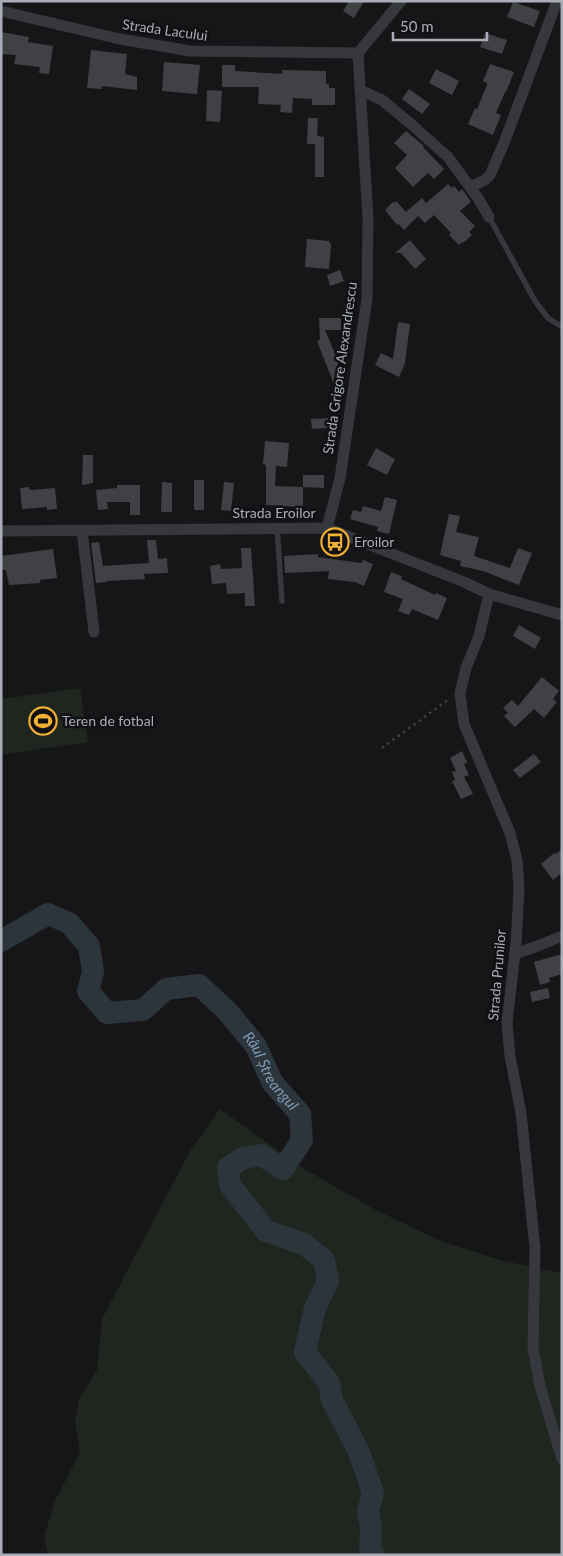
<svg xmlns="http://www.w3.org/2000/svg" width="563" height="1556" viewBox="0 0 563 1556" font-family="Lato,sans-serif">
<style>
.green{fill:#1e261f}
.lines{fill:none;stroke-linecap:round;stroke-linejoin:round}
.river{stroke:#2c353c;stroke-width:22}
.building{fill:#404145}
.path{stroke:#3d3f44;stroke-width:2.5;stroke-dasharray:2.5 4;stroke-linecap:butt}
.lane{stroke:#37383d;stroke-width:5.5}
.street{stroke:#37383d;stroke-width:11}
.labels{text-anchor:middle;stroke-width:5;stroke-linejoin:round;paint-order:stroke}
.street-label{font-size:14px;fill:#a8adb8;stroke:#111113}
.poi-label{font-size:14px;fill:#a8adb8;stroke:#111113;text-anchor:start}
.water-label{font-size:15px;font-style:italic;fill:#7f9bb3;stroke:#111113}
</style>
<rect width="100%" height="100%" fill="#161618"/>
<g class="green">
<polygon points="80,688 88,742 1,755 1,699"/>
<polygon points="220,1109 301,1167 376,1210 443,1242 504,1261 562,1273 562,1555 48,1555 44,1537 55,1501 80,1452 75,1421 79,1399 97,1370 102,1319 190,1151"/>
</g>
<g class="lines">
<path class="river" id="s1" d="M1,941l47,-27 21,9 20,23 4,26 -5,19 19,22 36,-3 23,-21 33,-4 29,27 28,34 16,36 28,32 2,26 -19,29 -22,-14 -18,3 -15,10 2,17 36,46 38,13 20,16 4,21 -13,27 -10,44 24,31 3,17 27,52 14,41 -5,18 3,17 -1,23 4,4"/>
</g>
<g class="building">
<polygon points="349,1 364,1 354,18 343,11"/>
<polygon points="513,2 540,11 534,27 507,17"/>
<polygon points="1,32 29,37 28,42 53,46 49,74 39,73 40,67 14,64 16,55 1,54"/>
<polygon points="485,33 507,40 502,54 480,47"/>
<polygon points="91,50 127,54 125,74 137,77 137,90 102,86 102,89 87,88"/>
<polygon points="164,62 200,65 197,94 162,91"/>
<polygon points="490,64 514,72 506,92 505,92 496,113 501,115 493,135 468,124 475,108 477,109 487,85 487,83 483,81"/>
<polygon points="222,65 235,65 235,71 282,74 282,70 326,71 326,84 329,84 329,88 335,88 335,105 312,105 312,99 293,98 292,113 280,112 281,105 258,104 259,87 222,87"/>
<polygon points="436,69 459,81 452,95 429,83"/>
<polygon points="409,89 430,104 422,114 402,99"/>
<polygon points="207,90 222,91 220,122 206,121"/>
<polygon points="308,118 318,118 317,136 324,137 324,177 315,177 315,144 307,144"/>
<polygon points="406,131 424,146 423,147 444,169 434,179 428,173 413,187 395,168 407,155 394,143"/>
<polygon points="448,184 452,188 454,186 459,192 462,189 471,202 460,211 475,226 469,232 472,235 463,243 462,242 459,245 449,235 451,233 434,215 425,223 418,216 404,230 399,224 397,225 385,210 393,202 395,203 396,201 406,212 422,198 426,203"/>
<polygon points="307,239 329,241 331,245 329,269 305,267"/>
<polygon points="410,240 426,259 415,269 401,253 395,253"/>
<polygon points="340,270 344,281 330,286 327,275"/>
<polygon points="319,318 341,318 341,330 325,330 339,363 337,364 342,390 337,392 317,341 320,340"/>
<polygon points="398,322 410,324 405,363 399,377 375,365 381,353 393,359"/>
<polygon points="329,418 329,428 312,429 311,419"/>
<polygon points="265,441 289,443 287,467 276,466 275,486 303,487 303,507 266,505 266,465 263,464"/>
<polygon points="376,448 395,459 387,475 367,465"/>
<polygon points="83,455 93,455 93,483 82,485"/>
<polygon points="303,475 324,475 324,488 303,487"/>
<rect x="194" y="480" width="10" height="30"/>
<polygon points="162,482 172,483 172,512 161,512"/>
<polygon points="224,482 234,483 231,511 221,510"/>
<polygon points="117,485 140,485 140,515 130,515 130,502 107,502 108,509 98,510 96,490 117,488"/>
<polygon points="29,487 30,490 55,488 57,509 47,510 47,507 22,509 20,488"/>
<polygon points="385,497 397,500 389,534 377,531 378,527 350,519 353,510 361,512 363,506 381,511"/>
<polygon points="449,514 460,516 456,532 479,537 474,556 510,568 518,548 532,553 519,585 483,571 460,566 461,561 440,555"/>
<polygon points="147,540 156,540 158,559 167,558 168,573 144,574 145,579 107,581 107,582 96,583 91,543 99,542 103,566 149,563"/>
<polygon points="241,548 251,548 255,606 245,606 245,593 227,594 226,583 212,584 210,566 220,564 221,569 242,568"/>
<polygon points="53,549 57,578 40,580 40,583 9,585 6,570 1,570 1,556"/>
<polygon points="318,554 318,557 361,563 363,560 373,564 364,586 355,582 328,579 329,571 285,573 284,556"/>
<polygon points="391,572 402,576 401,579 435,595 436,593 447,598 438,620 412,609 409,615 398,611 403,599 384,592"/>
<polygon points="519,625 541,638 535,649 513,636"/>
<polygon points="542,677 559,691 553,699 557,702 544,718 534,709 515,727 504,716 508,713 503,708 512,700 518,706"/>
<polygon points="462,751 467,762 464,764 469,775 464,777 473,794 461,799 452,781 455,780 452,772 456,771 450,758"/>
<polygon points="534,754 541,762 520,778 513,770"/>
<polygon points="562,849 562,873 553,880 541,864 554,853 556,854"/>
<polygon points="562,954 562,974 549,978 550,982 540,985 534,962"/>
<polygon points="548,988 550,998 532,1002 530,992"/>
</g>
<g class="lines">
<polyline class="path" points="382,748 449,699"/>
<g class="lane">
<polyline points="489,217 535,301 548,318 562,327"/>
<polyline points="277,527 282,601"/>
</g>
<g class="street">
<polyline points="1,11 120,39 190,51 358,53"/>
<polyline points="360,90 382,100 411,124 448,157 478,198 489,217"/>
<polyline points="470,187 485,180 490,175 504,143 557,1"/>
<polyline points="327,528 340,478 367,299 368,218 358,53 401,1"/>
<polyline points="82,530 94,632"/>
<polyline points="1,531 327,528 464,582 489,594 562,615"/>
<polyline points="489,594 479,636 466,668 460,693 464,724 510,833 517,860 519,889 516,944 507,1022 510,1056 521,1113 535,1248 533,1348 540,1386 562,1459"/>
<polyline points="515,954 540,945 562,936"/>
</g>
</g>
<defs>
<g id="bus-ring" transform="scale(1.4375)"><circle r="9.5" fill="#111113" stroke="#f2b134" stroke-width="1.5"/><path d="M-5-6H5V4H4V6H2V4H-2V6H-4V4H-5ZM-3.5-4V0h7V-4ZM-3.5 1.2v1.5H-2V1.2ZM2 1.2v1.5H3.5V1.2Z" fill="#f2b134"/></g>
<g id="stadium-ring" transform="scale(1.4375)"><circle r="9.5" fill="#111113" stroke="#f2b134" stroke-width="1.5"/><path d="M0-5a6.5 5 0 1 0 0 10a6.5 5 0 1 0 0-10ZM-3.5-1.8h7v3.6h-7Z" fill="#f2b134"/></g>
</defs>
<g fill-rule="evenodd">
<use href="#bus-ring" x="335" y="542"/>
<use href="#stadium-ring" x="43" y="721"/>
</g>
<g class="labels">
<g class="street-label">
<text transform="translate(165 30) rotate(8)" y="5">Strada Lacului</text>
<text transform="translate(340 368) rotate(-82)" y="5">Strada Grigore Alexandrescu</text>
<text x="274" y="518">Strada Eroilor</text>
<text transform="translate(497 975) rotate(-85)" y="5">Strada Prunilor</text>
</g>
<g class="poi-label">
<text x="354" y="547">Eroilor</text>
<text x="62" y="726">Teren de fotbal</text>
</g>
<g class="water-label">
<text dy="5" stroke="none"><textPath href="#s1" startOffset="396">Râul Ștreangul</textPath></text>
</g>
</g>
<rect width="563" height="1556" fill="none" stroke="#a8adb8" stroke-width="5"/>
<path d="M393 32v8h94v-8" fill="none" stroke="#a8adb8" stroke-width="2.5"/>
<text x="400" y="32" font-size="15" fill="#a8adb8" stroke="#111113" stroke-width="4" paint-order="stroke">50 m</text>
</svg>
